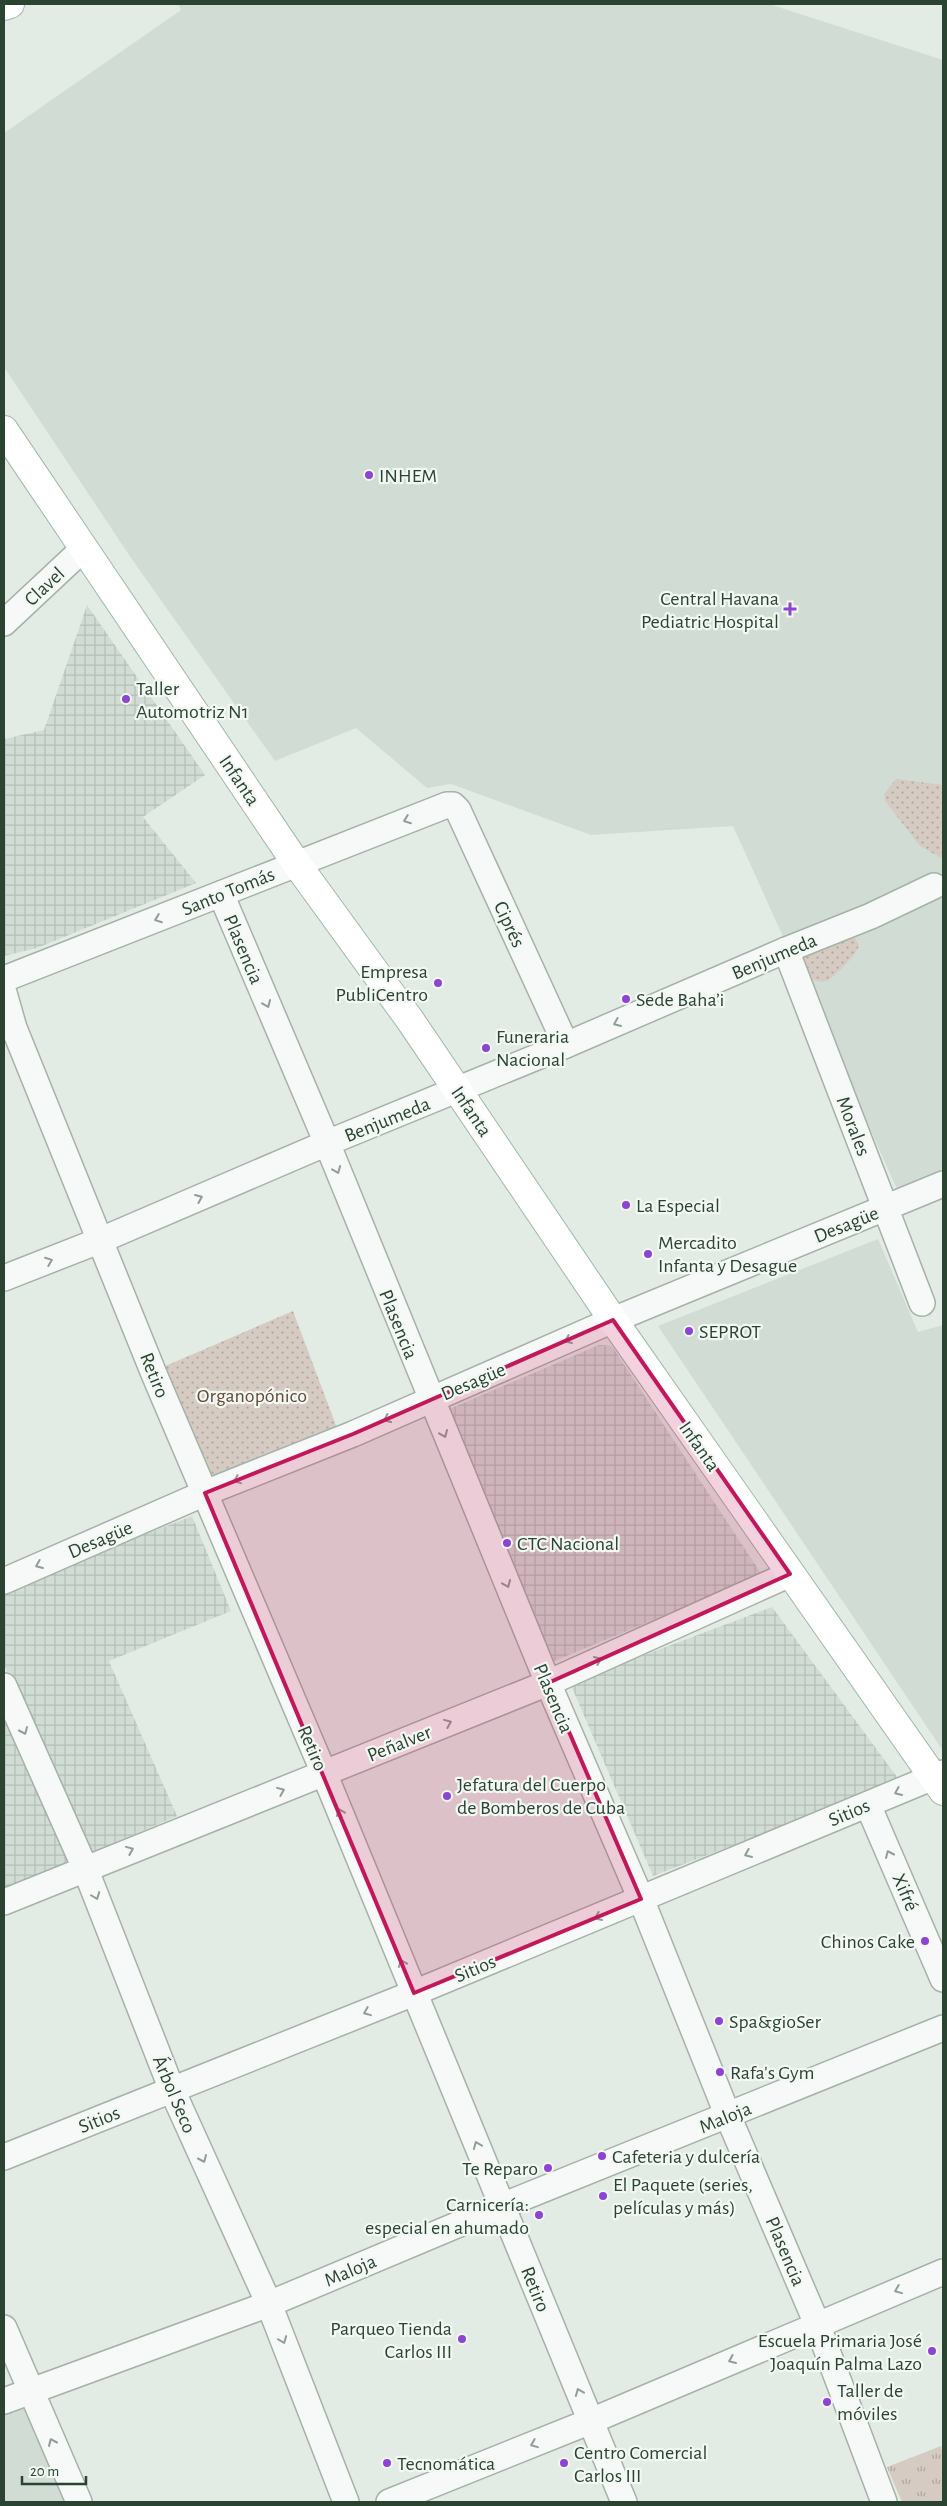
<svg xmlns="http://www.w3.org/2000/svg" width="947" height="2506" viewBox="0 0 947 2506" font-family="'Alegreya Sans',sans-serif">
<style>
.built{fill:#d1ddd4}
.industrial{fill:url(#industrial-grid)}
.grass{fill:url(#grass-dots)}
.park{fill:url(#park-tufts)}
.lines{fill:none;stroke-linecap:round;stroke-linejoin:round}
.minor-casing{stroke:#a4b2a8;stroke-width:28}
.secondary-casing{stroke:#a4b2a8;stroke-width:30}
.primary-casing{stroke:#a1b8a7;stroke-width:30}
.minor{stroke:#f6f9f7;stroke-width:25}
.secondary{stroke:#fff;stroke-width:28}
.primary{stroke:#fff;stroke-width:28}
.oneway{stroke:#909e94}
.marked{fill:#c2185b;fill-opacity:0.2;stroke:#c2185b;stroke-width:4;stroke-linejoin:round}
.poi-dot{fill:#8c44d4;stroke:#f3f8f4;stroke-width:2}
.labels{text-anchor:middle;stroke-width:4.5;stroke-linejoin:round;paint-order:stroke}
.poi-label{font-size:20px;fill:#2a4431;stroke:#f3f8f4;text-anchor:start}
.street-label{font-size:20px;fill:#2a4431;stroke:#f3f8f4}
.park-label{font-size:20px;fill:#614a36;stroke:#f3f8f4}
</style>
<defs>
<pattern id="industrial-grid" width="8" height="8" patternUnits="userSpaceOnUse" patternTransform="scale(1.25)"><rect width="8" height="8" fill="#d1ddd4"/><path d="M0 4h8M4 0v8" fill="none" stroke="#b4bfb6"/></pattern>
<pattern id="grass-dots" width="8" height="8" patternUnits="userSpaceOnUse" patternTransform="scale(1.25)"><rect width="8" height="8" fill="#d6cbc3"/><path d="M2 2h.1M6 6h.1" fill="none" stroke="#aea69f" stroke-width="1.8" stroke-linecap="round"/></pattern>
<pattern id="park-tufts" width="24" height="20" patternUnits="userSpaceOnUse" patternTransform="scale(1.25)"><rect width="24" height="20" fill="#d6cbc3"/><path d="M3 7l-1-3M5 7V3M7 7l1-3M15 17l-1-3M17 17v-4M19 17l1-3" fill="none" stroke="#aea69f"/></pattern>
</defs>
<rect width="100%" height="100%" fill="#e3ebe5"/>
<g class="built">
<polygon points="178,4 769,4 943,60 943,1169 897,1189 733,826 591,835 451,784 427,788 356,728 275,761 131,558 4,367 4,133 181,10"/>
<polygon points="878,1239 918,1332 943,1325 943,1751 658,1326"/>
<polygon points="26,2407 68,2502 4,2502 4,2414"/>
</g>
<g class="industrial">
<polygon points="87,605 205,775 143,817 196,883 37,948 4,956 4,739 44,730"/>
<polygon points="599,1345 612,1346 762,1575 552,1662 447,1410"/>
<polygon points="192,1516 231,1611 109,1661 177,1816 87,1855 4,1665 4,1590"/>
<polygon points="772,1607 900,1781 653,1876 570,1683"/>
<polygon points="4,1717 71,1868 4,1896"/>
</g>
<g class="grass">
<polygon points="896,779 943,785 943,859 920,846 885,801 884,794"/>
<path d="M848,937l7,1 4,7c0,7 -25,33 -33,36 -5,1 -11,0 -16,-2l-9,-20z"/>
<polygon points="293,1311 337,1428 208,1478 163,1367"/>
</g>
<polygon class="park" points="941,2446 943,2454 943,2502 902,2502 887,2467"/>
<g class="lines">
<g class="minor-casing">
<g id="minor">
<polyline points="4,623 83,549"/>
<polyline points="221,894 327,1143 548,1683 641,1899 728,2116 817,2324 884,2502"/>
<polyline points="786,950 922,1303"/>
<polyline points="4,979 447,805 453,805 458,810 566,1045"/>
<polyline points="4,993 14,1028 154,1374 324,1773 624,2502"/>
<polyline points="4,1278 101,1240 327,1143 566,1045 786,950 871,916 934,886"/>
<polyline points="4,1581 205,1493 353,1434 613,1320 943,1184"/>
<polyline points="4,1686 85,1868 172,2090 269,2304 346,2502"/>
<polyline points="868,1805 943,1979"/>
<polyline points="4,1902 548,1683 790,1574"/>
<polyline points="4,2157 414,1993 943,1773"/>
<polyline points="4,2328 79,2502"/>
<polyline points="4,2401 269,2304 502,2206 943,2028"/>
<polyline points="389,2502 591,2421 943,2272"/>
</g>
</g>
<g class="secondary-casing">
<polyline id="secondary" points="4,6 10,4"/>
</g>
<g class="primary-casing">
<polyline id="primary" points="4,430 296,863 410,1020 613,1320 943,1791"/>
</g>
<use href="#minor" class="minor"/>
<use href="#secondary" class="secondary"/>
<use href="#primary" class="primary"/>
</g>
<defs><path id="oneway-chevron" d="M-2-3.5L2.5 0L-2 3.5" fill="none" stroke-width="1.6" stroke-linecap="round" stroke-linejoin="round" transform="scale(1.25)"/></defs>
<g class="oneway">
<use href="#oneway-chevron" transform="translate(407 820) rotate(159)"/>
<use href="#oneway-chevron" transform="translate(158 919) rotate(159)"/>
<use href="#oneway-chevron" transform="translate(267 1004) rotate(67)"/>
<use href="#oneway-chevron" transform="translate(617 1023) rotate(157)"/>
<use href="#oneway-chevron" transform="translate(337 1170) rotate(68)"/>
<use href="#oneway-chevron" transform="translate(199 1198) rotate(-23)"/>
<use href="#oneway-chevron" transform="translate(49 1261) rotate(-21)"/>
<use href="#oneway-chevron" transform="translate(568 1340) rotate(157)"/>
<use href="#oneway-chevron" transform="translate(387 1419) rotate(155)"/>
<use href="#oneway-chevron" transform="translate(444 1434) rotate(67)"/>
<use href="#oneway-chevron" transform="translate(237 1480) rotate(158)"/>
<use href="#oneway-chevron" transform="translate(39 1565) rotate(157)"/>
<use href="#oneway-chevron" transform="translate(507 1584) rotate(67)"/>
<use href="#oneway-chevron" transform="translate(598 1660) rotate(-24)"/>
<use href="#oneway-chevron" transform="translate(448 1723) rotate(-22)"/>
<use href="#oneway-chevron" transform="translate(24 1731) rotate(66)"/>
<use href="#oneway-chevron" transform="translate(281 1791) rotate(-22)"/>
<use href="#oneway-chevron" transform="translate(898 1792) rotate(157)"/>
<use href="#oneway-chevron" transform="translate(340 1812) rotate(-112)"/>
<use href="#oneway-chevron" transform="translate(130 1850) rotate(-22)"/>
<use href="#oneway-chevron" transform="translate(748 1854) rotate(157)"/>
<use href="#oneway-chevron" transform="translate(889 1854) rotate(-114)"/>
<use href="#oneway-chevron" transform="translate(96 1896) rotate(69)"/>
<use href="#oneway-chevron" transform="translate(598 1917) rotate(157)"/>
<use href="#oneway-chevron" transform="translate(402 1963) rotate(-112)"/>
<use href="#oneway-chevron" transform="translate(367 2012) rotate(158)"/>
<use href="#oneway-chevron" transform="translate(477 2145) rotate(-112)"/>
<use href="#oneway-chevron" transform="translate(203 2159) rotate(66)"/>
<use href="#oneway-chevron" transform="translate(898 2290) rotate(158)"/>
<use href="#oneway-chevron" transform="translate(283 2340) rotate(69)"/>
<use href="#oneway-chevron" transform="translate(732 2360) rotate(157)"/>
<use href="#oneway-chevron" transform="translate(579 2392) rotate(-112)"/>
<use href="#oneway-chevron" transform="translate(52 2442) rotate(-114)"/>
<use href="#oneway-chevron" transform="translate(534 2444) rotate(158)"/>
</g>
<path class="marked" d="M613,1320l177,254 -242,109 93,216 -227,94 -209,-500 148,-59z"/>
<g class="poi-dot">
<circle cx="369" cy="475" r="5"/>
<path d="M787.5 601.5h5v5h5v5h-5v5h-5v-5h-5v-5h5z"/>
<circle cx="126" cy="699" r="5"/>
<circle cx="438" cy="983" r="5"/>
<circle cx="626" cy="999" r="5"/>
<circle cx="486" cy="1048" r="5"/>
<circle cx="626" cy="1205" r="5"/>
<circle cx="648" cy="1254" r="5"/>
<circle cx="689" cy="1331" r="5"/>
<circle cx="507" cy="1543" r="5"/>
<circle cx="447" cy="1796" r="5"/>
<circle cx="925" cy="1941" r="5"/>
<circle cx="719" cy="2021" r="5"/>
<circle cx="720" cy="2072" r="5"/>
<circle cx="602" cy="2156" r="5"/>
<circle cx="548" cy="2168" r="5"/>
<circle cx="603" cy="2196" r="5"/>
<circle cx="539" cy="2215" r="5"/>
<circle cx="462" cy="2339" r="5"/>
<circle cx="932" cy="2351" r="5"/>
<circle cx="827" cy="2402" r="5"/>
<circle cx="387" cy="2463" r="5"/>
<circle cx="564" cy="2463" r="5"/>
</g>
<g class="labels">
<g class="poi-label">
<text x="379" y="482">INHEM</text>
<text x="779" y="605" text-anchor="end">Central Havana<tspan x="779" dy="23">Pediatric Hospital</tspan></text>
<text x="136" y="695">Taller<tspan x="136" dy="23">Automotriz N1</tspan></text>
<text x="428" y="978" text-anchor="end">Empresa<tspan x="428" dy="23">PubliCentro</tspan></text>
<text x="636" y="1006">Sede Baha’i</text>
<text x="496" y="1043">Funeraria<tspan x="496" dy="23">Nacional</tspan></text>
<text x="636" y="1212">La Especial</text>
<text x="658" y="1249">Mercadito<tspan x="658" dy="23">Infanta y Desague</tspan></text>
<text x="699" y="1338">SEPROT</text>
<text x="517" y="1550">CTC Nacional</text>
<text x="457" y="1791">Jefatura del Cuerpo<tspan x="457" dy="23">de Bomberos de Cuba</tspan></text>
<text x="915" y="1948" text-anchor="end">Chinos Cake</text>
<text x="729" y="2028">Spa&amp;gioSer</text>
<text x="730" y="2079">Rafa's Gym</text>
<text x="612" y="2163">Cafeteria y dulcería</text>
<text x="538" y="2175" text-anchor="end">Te Reparo</text>
<text x="613" y="2191">El Paquete (series,<tspan x="613" dy="23">películas y más)</tspan></text>
<text x="529" y="2211" text-anchor="end">Carnicería:<tspan x="529" dy="23">especial en ahumado</tspan></text>
<text x="452" y="2335" text-anchor="end">Parqueo Tienda<tspan x="452" dy="23">Carlos III</tspan></text>
<text x="922" y="2347" text-anchor="end">Escuela Primaria José<tspan x="922" dy="23">Joaquín Palma Lazo</tspan></text>
<text x="837" y="2397">Taller de<tspan x="837" dy="23">móviles</tspan></text>
<text x="574" y="2459">Centro Comercial<tspan x="574" dy="23">Carlos III</tspan></text>
<text x="397" y="2470">Tecnomática</text>
</g>
<g class="street-label">
<text transform="translate(44 586) rotate(-43)" y="7">Clavel</text>
<text transform="translate(240 780) rotate(56)" y="7">Infanta</text>
<text transform="translate(228 891) rotate(-22)" y="7">Santo Tomás</text>
<text transform="translate(510 924) rotate(65)" y="7">Ciprés</text>
<text transform="translate(244 949) rotate(67)" y="7">Plasencia</text>
<text transform="translate(774 956) rotate(-23)" y="7">Benjumeda</text>
<text transform="translate(472 1111) rotate(56)" y="7">Infanta</text>
<text transform="translate(387 1119) rotate(-22)" y="7">Benjumeda</text>
<text transform="translate(854 1126) rotate(69)" y="7">Morales</text>
<text transform="translate(846 1224) rotate(-22)" y="7">Desagüe</text>
<text transform="translate(399 1324) rotate(68)" y="7">Plasencia</text>
<text transform="translate(155 1375) rotate(68)" y="7">Retiro</text>
<text transform="translate(473 1381) rotate(-23)" y="7">Desagüe</text>
<text transform="translate(700 1446) rotate(55)" y="7">Infanta</text>
<text transform="translate(100 1539) rotate(-23)" y="7">Desagüe</text>
<text transform="translate(554 1698) rotate(67)" y="7">Plasencia</text>
<text transform="translate(399 1743) rotate(-22)" y="7">Peñalver</text>
<text transform="translate(313 1748) rotate(67)" y="7">Retiro</text>
<text transform="translate(849 1812) rotate(-23)" y="7">Sitios</text>
<text transform="translate(906 1892) rotate(67)" y="7">Xifré</text>
<text transform="translate(475 1968) rotate(-23)" y="7">Sitios</text>
<text transform="translate(175 2094) rotate(67)" y="7">Árbol Seco</text>
<text transform="translate(725 2117) rotate(-22)" y="7">Maloja</text>
<text transform="translate(99 2119) rotate(-22)" y="7">Sitios</text>
<text transform="translate(786 2251) rotate(67)" y="7">Plasencia</text>
<text transform="translate(350 2270) rotate(-23)" y="7">Maloja</text>
<text transform="translate(536 2289) rotate(68)" y="7">Retiro</text>
</g>
<g class="park-label">
<text x="252" y="1402">Organopónico</text>
</g>
</g>
<rect width="947" height="2506" fill="none" stroke="#2a4431" stroke-width="10"/>
<path d="M22 2476v8h64v-8" fill="none" stroke="#2a4431" stroke-width="2.5"/>
<text x="30" y="2476" font-size="15" fill="#2a4431" stroke="#f3f8f4" stroke-width="4" paint-order="stroke">20 m</text>
</svg>
